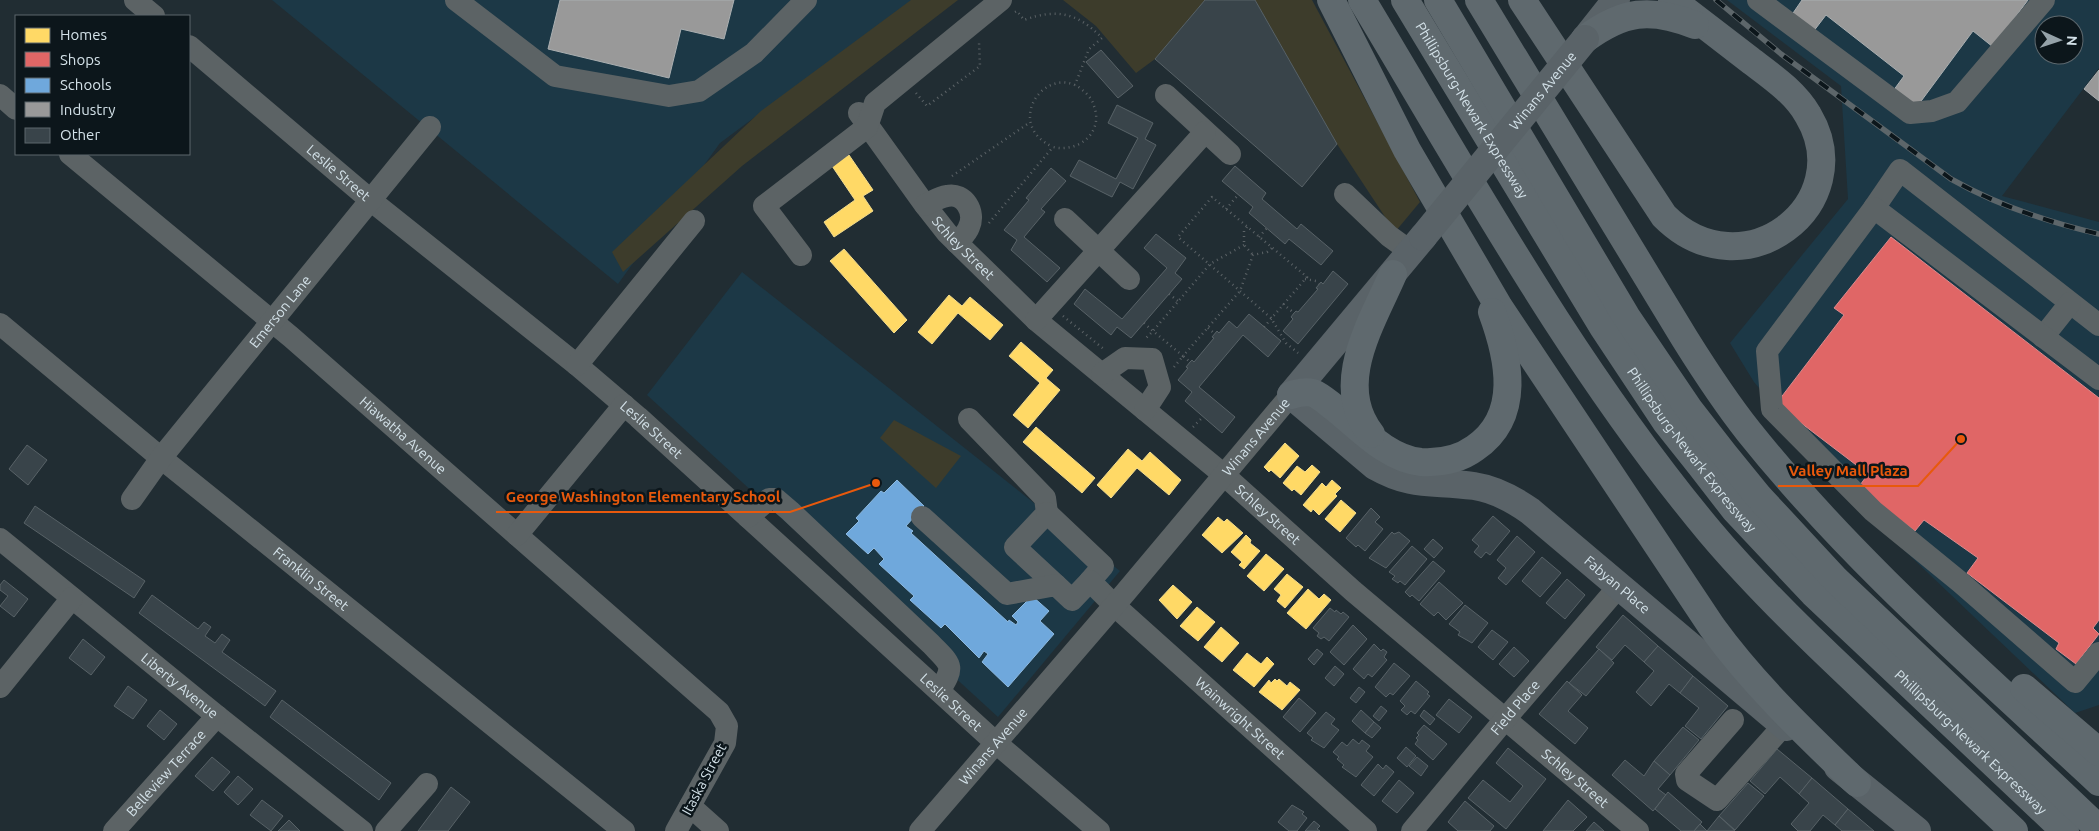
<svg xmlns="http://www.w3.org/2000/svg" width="2099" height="831" viewBox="0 0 2099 831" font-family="Ubuntu,sans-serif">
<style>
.built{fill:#1c3846;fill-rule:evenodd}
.green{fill:#3d3c2b}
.homes{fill:#ffd966;stroke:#f2db8d}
.shops{fill:#e06666;stroke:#dc8b8d}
.schools{fill:#6fa8dc;stroke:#8db9e0}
.industry{fill:#999;stroke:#aaafb1}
.building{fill:#39444a;stroke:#586267}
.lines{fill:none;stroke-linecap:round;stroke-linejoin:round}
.path{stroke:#5c6367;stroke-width:2.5;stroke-dasharray:1 4;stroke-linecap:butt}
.minor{stroke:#5c6365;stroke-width:22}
.major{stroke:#5a6368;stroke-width:28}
.highway{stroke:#5f696e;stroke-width:28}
.rail-casing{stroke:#5d666a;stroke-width:5.5}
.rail{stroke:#0c161b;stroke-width:4;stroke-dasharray:11;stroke-linecap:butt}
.major-bridge{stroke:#5a6368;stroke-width:28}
.labels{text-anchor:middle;stroke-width:5;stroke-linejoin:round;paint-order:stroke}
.street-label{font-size:14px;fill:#d3e1e8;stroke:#0c161b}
.leader{fill:none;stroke:#e8590c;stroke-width:2}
.callout-dot{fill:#e8590c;stroke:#0c161b;stroke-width:2}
.callout-label{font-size:15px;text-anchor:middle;font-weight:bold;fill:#e8590c;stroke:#0c161b;stroke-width:5;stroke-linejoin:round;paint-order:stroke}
</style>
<rect width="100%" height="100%" fill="#212d33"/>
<g class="built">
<polygon points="272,0 912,0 720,143 618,284"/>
<path d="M1727,0h372v68l-97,128 97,26v483l-24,8 -212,-202 -109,-129 -24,-39 118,-144 -7,-113zM2044,25h30v30h-30z"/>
<polygon points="742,272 1120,571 998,717 647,395"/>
</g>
<g class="green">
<polygon points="911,0 958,0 742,166 623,272 612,252 761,111"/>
<polygon points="1063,0 1205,0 1155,59 1136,73 1096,26"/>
<polygon points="1255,0 1312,0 1420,202 1395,232 1337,144"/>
<polygon points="894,420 961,456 936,488 880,438"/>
</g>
<g class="homes">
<polygon points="849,155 873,190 863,196 873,211 834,237 824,222 855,200 832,166"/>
<polygon points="844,249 907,320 894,333 830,261"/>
<polygon points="949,295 962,306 970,297 1003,325 990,340 958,313 932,344 918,332"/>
<polygon points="1021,342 1053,370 1046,378 1060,390 1028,428 1013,415 1040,383 1009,356"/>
<polygon points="1036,427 1095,478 1082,493 1023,442"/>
<polygon points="1285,443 1299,456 1280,478 1271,470 1269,472 1264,467"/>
<polygon points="1128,449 1142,461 1150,452 1181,480 1169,495 1137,468 1111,498 1097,485"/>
<polygon points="1312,465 1320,472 1301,495 1294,489 1292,491 1283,483 1297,466 1305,472"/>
<polygon points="1332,480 1341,488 1335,494 1337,496 1319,515 1313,509 1311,512 1303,505 1322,483 1326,487"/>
<polygon points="1341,500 1356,513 1340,532 1325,519"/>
<polygon points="1218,517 1224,522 1227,519 1243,533 1222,553 1202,535"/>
<polygon points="1246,535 1251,540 1250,543 1260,551 1244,569 1239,565 1242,562 1231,552"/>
<polygon points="1266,554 1284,569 1264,591 1247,576"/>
<polygon points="1287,574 1303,587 1285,608 1277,601 1281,595 1274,589"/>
<polygon points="1173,585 1192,602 1177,619 1159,600"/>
<polygon points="1308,589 1319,599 1324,594 1331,600 1306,629 1287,613"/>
<polygon points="1197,607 1215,622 1198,641 1180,626"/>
<polygon points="1221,627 1239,643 1222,662 1204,647"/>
<polygon points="1247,653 1261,664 1267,657 1274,664 1254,687 1233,670"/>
<polygon points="1275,679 1277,681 1279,679 1287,686 1290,682 1300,690 1282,710 1259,692 1269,680 1271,683"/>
</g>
<polygon class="shops" points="1891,237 2099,398 2099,620 2093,628 2099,634 2076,664 2056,649 2059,643 1967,573 1978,558 1924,520 1915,531 1858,488 1868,474 1776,404 1844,315 1834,308"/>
<polygon class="schools" points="897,480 924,506 906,526 913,531 911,533 1008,622 1009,620 1016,625 1018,622 1012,616 1032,596 1049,611 1040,621 1054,634 1008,687 982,662 988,654 984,651 979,658 945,624 941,628 910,600 914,596 879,564 884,559 874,548 868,554 846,534 859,521 856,518 881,491 884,493"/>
<g class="industry">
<polygon points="560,0 734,0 724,39 681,29 669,78 548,49"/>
<polygon points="1802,0 2028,0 1993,47 1973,31 1916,108 1893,91 1904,76 1826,15 1813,32 1791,16"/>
<polygon points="2099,70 2099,101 2084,89"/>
</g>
<g class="building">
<polygon points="1205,0 1255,0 1337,144 1302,187 1155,59"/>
<polygon points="1101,50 1133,86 1118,98 1086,62"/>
<polygon points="1117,105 1153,123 1145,139 1156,145 1133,189 1120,182 1112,197 1070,176 1079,160 1116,179 1138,138 1108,123"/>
<polygon points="1235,166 1266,193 1262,199 1297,229 1301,224 1333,251 1321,265 1289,239 1285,244 1249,213 1253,207 1222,181"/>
<polygon points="1051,168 1066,181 1041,209 1045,212 1024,237 1060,268 1047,282 1011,250 1017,240 1004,230 1029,200 1026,198"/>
<polygon points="1156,234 1186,258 1175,273 1182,279 1131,338 1117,327 1111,335 1074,304 1085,289 1122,319 1167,268 1144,248"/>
<polygon points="1333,271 1348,284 1298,344 1283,331 1293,319 1291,317 1294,313 1296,311 1298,312 1318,289 1316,288 1321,282 1323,284"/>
<polygon points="1249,314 1281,341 1268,357 1243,335 1199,387 1235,417 1222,433 1185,401 1192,392 1178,380 1188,368 1186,367 1190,362 1192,360 1194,362 1214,338 1212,337 1217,331 1219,333 1229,321 1237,328"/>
<polygon points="27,445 47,460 28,485 9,469"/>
<polygon points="35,506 145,581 134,598 24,523"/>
<polygon points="1371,508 1380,517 1375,522 1383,529 1365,551 1358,545 1356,547 1346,538"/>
<polygon points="1493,516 1510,531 1490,555 1486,552 1481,558 1474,552 1479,546 1472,540"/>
<polygon points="1392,532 1394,534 1399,532 1410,541 1386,568 1369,558"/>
<polygon points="1517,536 1535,552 1506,585 1498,578 1506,568 1497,560"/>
<polygon points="1433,539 1443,548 1434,558 1424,549"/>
<polygon points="1412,546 1427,559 1405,585 1400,581 1398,583 1392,579 1395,576 1389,572"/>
<polygon points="1542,557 1561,573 1540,597 1522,581"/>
<polygon points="1433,561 1445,571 1419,601 1412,595 1410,597 1405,592"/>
<polygon points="1567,579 1585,595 1565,619 1546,603"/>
<polygon points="4,580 28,599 14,617 0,606 8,596 0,590 0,585"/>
<polygon points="1439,582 1463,603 1446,620 1438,612 1434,616 1420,604"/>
<polygon points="152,595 198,629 204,622 211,627 205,636 215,643 222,634 230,640 222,652 276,691 265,706 139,613"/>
<polygon points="1465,605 1488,623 1472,643 1458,635 1460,632 1449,624"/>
<polygon points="1330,608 1335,612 1336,610 1341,614 1343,612 1349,617 1329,641 1324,637 1321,639 1317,636 1319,633 1313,628"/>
<polygon points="1623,615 1658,646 1644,662 1625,645 1612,660 1596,647"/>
<polygon points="1353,625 1367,639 1344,665 1330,652"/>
<polygon points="1492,630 1508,642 1493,660 1478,647"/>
<polygon points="83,639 105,657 91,675 69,658"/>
<polygon points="1374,644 1381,651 1383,649 1387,652 1384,657 1387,660 1372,677 1368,674 1364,679 1353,669"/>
<polygon points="1658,646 1693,676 1680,693 1669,684 1651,706 1636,692 1654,671 1644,662"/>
<polygon points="1514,647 1529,661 1514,677 1499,664"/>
<polygon points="1317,649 1323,654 1314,665 1308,659"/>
<polygon points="1599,649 1614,663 1586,696 1569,683"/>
<polygon points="1394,663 1410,676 1393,695 1390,693 1386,697 1375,687"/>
<polygon points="1335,666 1344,674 1334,686 1325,678"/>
<polygon points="1693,676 1728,706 1701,739 1685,726 1699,708 1680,693"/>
<polygon points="1416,681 1429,692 1427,694 1430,696 1415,714 1411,711 1407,715 1401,710 1405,706 1400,701"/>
<polygon points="1567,681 1582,695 1568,711 1588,728 1575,744 1539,714"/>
<polygon points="128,686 147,700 133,719 114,706"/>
<polygon points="1359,687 1365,692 1356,703 1350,698"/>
<polygon points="1299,698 1316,713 1300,732 1283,717"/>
<polygon points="1449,699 1472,717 1459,733 1436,715"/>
<polygon points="282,700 391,783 379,800 270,717"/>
<polygon points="1381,706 1387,711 1379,721 1373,716"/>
<polygon points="160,710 177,724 164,740 147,726"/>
<polygon points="1361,710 1374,722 1365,733 1352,721"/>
<polygon points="1424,710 1435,719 1430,725 1420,716"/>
<polygon points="1326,712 1335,719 1331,724 1339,730 1324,748 1311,740 1313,738 1307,733"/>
<polygon points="1374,722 1381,728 1372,738 1365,733"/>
<polygon points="1424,725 1447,744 1433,760 1415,744 1418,740 1416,738 1419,735 1417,733"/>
<polygon points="1683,727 1699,740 1670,775 1654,761"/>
<polygon points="1353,739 1359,744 1362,740 1370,746 1366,751 1373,757 1356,777 1342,767 1344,765 1337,759 1339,757 1333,752 1342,742 1347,746"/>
<polygon points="1406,747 1416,756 1407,767 1397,758"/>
<polygon points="1508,748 1546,779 1506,829 1468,798 1483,780 1510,802 1523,786 1496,763"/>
<polygon points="1777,749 1812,778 1799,794 1780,777 1765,794 1750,781"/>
<polygon points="212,757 230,772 213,791 195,776"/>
<polygon points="1417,757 1428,766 1421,776 1409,766"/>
<polygon points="1625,760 1644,776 1654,761 1670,775 1658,789 1666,795 1653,811 1612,775"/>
<polygon points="1378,764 1383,769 1386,765 1394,772 1374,796 1361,785"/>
<polygon points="238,776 253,789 238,805 224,792"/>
<polygon points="1812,778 1848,809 1835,825 1823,815 1810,831 1798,831 1791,824 1809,803 1799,794"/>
<polygon points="1399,780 1414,793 1397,813 1382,801"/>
<polygon points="1748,783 1764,796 1735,830 1719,816"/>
<polygon points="451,787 470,802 448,831 418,831"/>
<polygon points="1668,792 1702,822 1694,831 1681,831 1655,809"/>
<polygon points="262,800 283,816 271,831 250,815"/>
<polygon points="1568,800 1587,817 1573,831 1543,831"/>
<polygon points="1465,801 1494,826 1490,831 1458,831 1448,822"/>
<polygon points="1292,805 1304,812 1302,814 1307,818 1297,831 1289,831 1278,822"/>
<polygon points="1848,809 1874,831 1842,831 1835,825"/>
<polygon points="1719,816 1735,831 1694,831 1700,824 1707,831"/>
<polygon points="289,820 300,831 278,831"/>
<polygon points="1314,821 1320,826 1317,829 1320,831 1305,831"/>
<polygon points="1594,822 1604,831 1586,831"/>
</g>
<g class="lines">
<g class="path">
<path d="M1015,12l2,-1 7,9c33,-12 54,-7 78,18l-13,11 -14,36"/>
<polyline points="916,93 927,106 980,66 979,42"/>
<polyline points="952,176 1029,123"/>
<polyline points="1226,209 1238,195"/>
<path d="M989,223l64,-76c25,6 51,-14 41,-41 -2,-8 -8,-13 -14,-18 -35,-24 -77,36 -27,59"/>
<polyline points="1247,227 1244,231 1244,245 1253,255"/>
<polyline points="1259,237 1267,228"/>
<polyline points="1244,245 1210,264 1153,331 1183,356 1240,291 1253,255 1267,252 1272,248"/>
<polyline points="1305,279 1316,281 1319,284"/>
<polyline points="1169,294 1178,301"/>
<polyline points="1283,304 1294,313"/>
<polyline points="1063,316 1105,350"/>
<polyline points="1144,323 1153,331 1145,339"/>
<polyline points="1264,327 1307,277 1212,197 1178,237 1271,318 1286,343 1298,353"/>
<polyline points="1208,328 1215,334"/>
<polyline points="1174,367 1183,356 1190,362"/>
<polyline points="1193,427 1203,417"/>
</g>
<g class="minor">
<polyline points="135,0 154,16"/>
<polyline points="456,0 555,76 669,96 699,91 754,53 806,0"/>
<polyline points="1758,0 1910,113 1932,111 1957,102 2044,0"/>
<path id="s1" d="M189,46l185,157 203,162 61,52 358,326 103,88"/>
<polyline points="0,95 16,109"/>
<polyline points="1166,95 1230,154"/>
<path id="s2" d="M859,113l66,92 22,28 89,87 188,155 129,116 285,240"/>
<path id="s3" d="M70,154l221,183 428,375 8,14 -2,17 -49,88"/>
<polyline points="1345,194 1389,236 1411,252"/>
<path d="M925,205c7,-3 14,-8 22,-9 17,-4 29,16 22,31 -2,6 -8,11 -12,16"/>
<polyline points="1874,208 1900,170 2099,325"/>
<polyline points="1065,219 1129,279"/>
<polyline points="801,255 764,206 867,127 875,103 1001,0"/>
<polyline points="1036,320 1205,132"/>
<path id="s4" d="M0,324l161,134 463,373"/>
<polyline points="2043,337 2070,303"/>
<polyline points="577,365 694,221"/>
<polyline points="1102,374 1125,358 1152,359 1160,387 1145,410"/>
<polyline points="2099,379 1874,208 1767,351 1772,409 1873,511 1960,582 2075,682 2099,653"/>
<polyline points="969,419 1045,498 1047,513 1015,547 1056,585"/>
<path id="s5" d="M132,499l29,-41 269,-331"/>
<polyline points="1047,513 1103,566 1090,581"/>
<path d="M748,517l21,-18h7l14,12 141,133c20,21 25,21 8,47"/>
<path id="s6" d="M922,517l85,77 49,-9 16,15 18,-19 25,25 251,225"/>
<polyline points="517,535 624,405"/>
<path id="s7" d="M0,539l217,177 145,115"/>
<polyline points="0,687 72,598"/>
<polyline points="1733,720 1686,774 1687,780 1717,800 1784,725"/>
<polyline points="690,806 718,831"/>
<path id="s8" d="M114,831l103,-115"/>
<polyline points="386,831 427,784"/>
<path id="s9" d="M920,831l205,-238 166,-198"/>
<path id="s10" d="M1412,831l94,-113 114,-133"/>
</g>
<g class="major">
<polyline points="1586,38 1616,0"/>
<path id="s11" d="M1423,237l-132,158 84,71c39,22 58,14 99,20 20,3 39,13 56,25l256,216"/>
<polyline points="1838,767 1917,831"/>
</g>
<g class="highway">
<path d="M1331,0l76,150 92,157 213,320c42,58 94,107 145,156"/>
<path d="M1362,0c109,181 212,369 348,532 43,51 92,99 141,145 54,52 109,103 163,154"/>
<path id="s12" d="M1405,0l198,327 63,95 35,44 34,44 78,83 252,238"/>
<polyline points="1438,0 1626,316 1689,409 1724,454 1759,497 1836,580 2099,829"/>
<path d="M1479,0l206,339c20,32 41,64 64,93 103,129 230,238 350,350"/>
<path d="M1522,0l142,216c79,79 197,-12 144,-101 -13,-23 -37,-39 -58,-55 -26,-20 -52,-40 -78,-60"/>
<path d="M1585,39c38,-28 65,-32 110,-14"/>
<path d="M1291,395c7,-2 14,-4 22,-2 8,3 15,10 22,15 25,20 53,51 86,54 19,1 39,-3 54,-14 47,-32 34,-90 17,-136"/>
<path d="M1371,434c-39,-50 1,-111 22,-160"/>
<polyline points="2024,688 2099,752"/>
</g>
<g class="rail-casing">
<path id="rail" d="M1716,0l65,54 170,125c46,26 96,43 148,55"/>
</g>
<use href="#rail" class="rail"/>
<path class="major-bridge" id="s13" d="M1423,237l162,-198"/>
</g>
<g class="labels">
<g class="street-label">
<text dy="5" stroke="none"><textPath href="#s13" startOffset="189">Winans Avenue</textPath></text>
<text dy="5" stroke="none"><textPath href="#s12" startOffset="129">Phillipsburg-Newark Expressway</textPath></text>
<text dy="5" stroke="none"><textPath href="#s1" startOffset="196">Leslie Street</textPath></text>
<text dy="5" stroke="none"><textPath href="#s2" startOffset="171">Schley Street</textPath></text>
<text dy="5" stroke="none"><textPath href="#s5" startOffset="239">Emerson Lane</textPath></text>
<text dy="5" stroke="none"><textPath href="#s1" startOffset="601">Leslie Street</textPath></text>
<text dy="5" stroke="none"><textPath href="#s3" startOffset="436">Hiawatha Avenue</textPath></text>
<text dy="5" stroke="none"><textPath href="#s9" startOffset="518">Winans Avenue</textPath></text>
<text dy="5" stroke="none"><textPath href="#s12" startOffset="534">Phillipsburg-Newark Expressway</textPath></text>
<text dy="5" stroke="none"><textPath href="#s2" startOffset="576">Schley Street</textPath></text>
<text dy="5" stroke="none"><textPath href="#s4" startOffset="402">Franklin Street</textPath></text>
<text dy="5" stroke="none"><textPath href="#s11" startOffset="594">Fabyan Place</textPath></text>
<text dy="5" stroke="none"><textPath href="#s7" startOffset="232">Liberty Avenue</textPath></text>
<text dy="5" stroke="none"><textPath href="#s1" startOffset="1006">Leslie Street</textPath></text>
<text dy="5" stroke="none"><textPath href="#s10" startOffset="161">Field Place</textPath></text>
<text dy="5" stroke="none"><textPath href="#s6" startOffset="416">Wainwright Street</textPath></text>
<text dy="5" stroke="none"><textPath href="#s12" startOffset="939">Phillipsburg-Newark Expressway</textPath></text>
<text dy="5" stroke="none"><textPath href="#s9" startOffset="112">Winans Avenue</textPath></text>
<text dy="5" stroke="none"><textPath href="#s8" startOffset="78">Belleview Terrace</textPath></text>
<text dy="5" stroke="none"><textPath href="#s2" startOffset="981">Schley Street</textPath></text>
<text transform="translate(704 779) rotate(-62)" y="5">Itaska Street</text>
</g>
</g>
<path class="leader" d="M1961 439L1918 486H1778M876 483L790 512H496"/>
<g class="callout-dot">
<circle cx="1961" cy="439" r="5"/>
<circle cx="876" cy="483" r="5"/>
</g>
<g class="callout-label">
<text x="1848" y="476">Valley Mall Plaza</text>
<text x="643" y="502">George Washington Elementary School</text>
</g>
<rect x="15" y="15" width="175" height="140" fill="#0c161b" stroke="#5c676d"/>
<rect x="25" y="28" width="25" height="15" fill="#ffd966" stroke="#5c676d"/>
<text x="60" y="40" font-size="15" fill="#d3e1e8">Homes</text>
<rect x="25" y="52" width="25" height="15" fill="#e06666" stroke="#5c676d"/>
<text x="60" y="65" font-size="15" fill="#d3e1e8">Shops</text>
<rect x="25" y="78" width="25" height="15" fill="#6fa8dc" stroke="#5c676d"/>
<text x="60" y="90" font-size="15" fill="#d3e1e8">Schools</text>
<rect x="25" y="102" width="25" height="15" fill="#999999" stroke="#5c676d"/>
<text x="60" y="115" font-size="15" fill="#d3e1e8">Industry</text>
<rect x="25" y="128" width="25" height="15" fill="#39444a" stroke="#5c676d"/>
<text x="60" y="140" font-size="15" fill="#d3e1e8">Other</text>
<g transform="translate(2059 40) rotate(93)"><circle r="24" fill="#0c161b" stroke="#5c676d"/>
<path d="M0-4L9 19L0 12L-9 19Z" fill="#95a2a9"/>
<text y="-8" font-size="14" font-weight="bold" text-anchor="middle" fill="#d3e1e8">N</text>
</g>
</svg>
